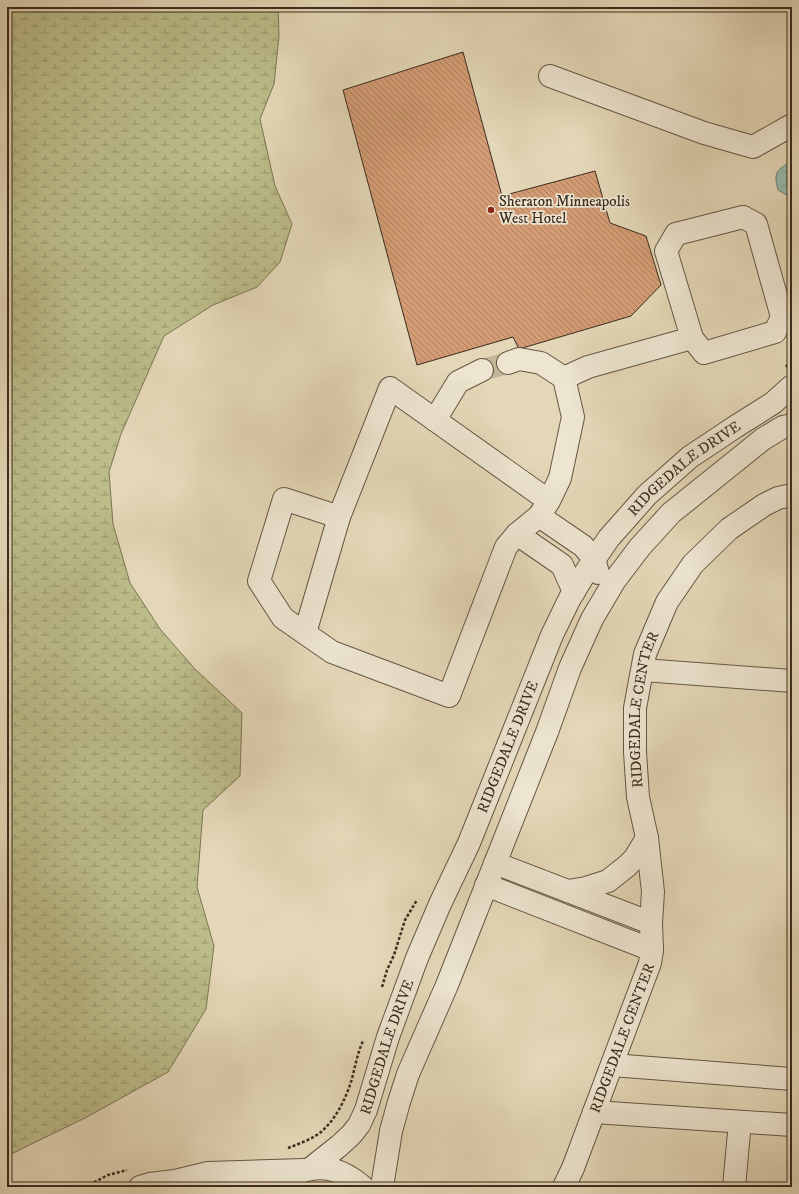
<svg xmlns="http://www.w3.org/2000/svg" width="799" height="1194" viewBox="0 0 799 1194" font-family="'IM FELL DW Pica',serif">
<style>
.wetland{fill:url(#wetland-marsh);stroke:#7b7454}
.water{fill:url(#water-ripples);stroke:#718174}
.building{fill:url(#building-back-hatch);stroke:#3b2c1f}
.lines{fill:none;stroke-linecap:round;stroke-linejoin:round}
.minor-tunnel{stroke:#c2b599;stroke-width:22;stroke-dasharray:22 11;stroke-linecap:butt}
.minor-casing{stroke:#655745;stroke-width:24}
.path{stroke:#3b2c1f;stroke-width:2.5;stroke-dasharray:3 2;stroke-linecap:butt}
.minor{stroke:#ede5d0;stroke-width:22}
.poi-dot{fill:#8f2418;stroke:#ede5d0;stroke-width:1.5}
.labels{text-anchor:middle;stroke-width:3.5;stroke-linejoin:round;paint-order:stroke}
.poi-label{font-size:15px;fill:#3b2c1f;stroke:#ede5d0;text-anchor:start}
.street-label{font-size:15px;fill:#3b2c1f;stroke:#ede5d0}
</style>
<defs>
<pattern id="wetland-marsh" width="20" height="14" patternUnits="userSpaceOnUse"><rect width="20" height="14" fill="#bbbc89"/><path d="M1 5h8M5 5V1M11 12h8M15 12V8" fill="none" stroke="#99996f"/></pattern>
<pattern id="water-ripples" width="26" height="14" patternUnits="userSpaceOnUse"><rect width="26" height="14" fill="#95baad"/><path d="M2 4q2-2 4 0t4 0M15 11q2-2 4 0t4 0" fill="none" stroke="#7b978c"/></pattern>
<pattern id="building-back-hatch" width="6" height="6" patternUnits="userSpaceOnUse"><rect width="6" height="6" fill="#d49c74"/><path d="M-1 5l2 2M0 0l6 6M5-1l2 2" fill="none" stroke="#ad7f5f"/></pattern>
</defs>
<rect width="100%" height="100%" fill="#e4d7b7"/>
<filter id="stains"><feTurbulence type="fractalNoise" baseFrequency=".005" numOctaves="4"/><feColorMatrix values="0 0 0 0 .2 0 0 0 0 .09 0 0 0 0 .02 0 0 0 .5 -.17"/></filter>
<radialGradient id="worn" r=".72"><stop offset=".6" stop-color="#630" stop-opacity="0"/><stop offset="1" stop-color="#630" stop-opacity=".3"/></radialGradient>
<polygon class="wetland" points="7,7 278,7 279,36 274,84 260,119 275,186 292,224 280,262 257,287 213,305 164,336 121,434 109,472 113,524 130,583 160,629 195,669 242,713 240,776 203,810 197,887 214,946 206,1009 168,1072 87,1117 7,1156"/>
<path class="water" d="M792,160v38l-14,-8c-5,-19 -1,-19 14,-30z"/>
<polygon class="building" points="463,52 502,196 595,171 610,223 646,236 661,285 631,316 519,349 513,337 417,365 343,90"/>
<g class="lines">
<polyline class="minor-tunnel" points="482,370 508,363"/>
<g class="minor-casing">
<g id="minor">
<polyline points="550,76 704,133 753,147 792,125"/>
<polyline points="508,363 519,359 541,363 564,378 573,417 560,478 549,501 539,516 517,534 506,547 449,696 332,652 283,618 259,581 284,499 339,517 390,388 549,501"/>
<polyline points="564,378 588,367 692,338 704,353 775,332 782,317 756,224 743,217 676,234 666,251 692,338"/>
<polyline points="435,420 458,382 482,370"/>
<polyline points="539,516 583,546 594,559 598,573"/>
<polyline points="517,534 562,565 574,592"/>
<polyline points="305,633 339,517"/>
<polyline points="643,670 792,681"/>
<polyline points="495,863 651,923"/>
<polyline points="486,885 652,950"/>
<polyline points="568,891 586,888 608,881 627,866 635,858 647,838"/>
<polyline points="612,1065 792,1079"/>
<polyline points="594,1112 792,1125"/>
<path id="s1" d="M310,1169l29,-23 12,-11 8,-10 7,-15 22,-73 29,-79 23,-54 29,-61 83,-208 18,-37 17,-28 22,-32 38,-43 43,-38 45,-30 38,-24 19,-17"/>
<polyline points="140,1187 150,1184 175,1181 208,1173 304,1170"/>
<path d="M278,1187c4,-3 8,-8 12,-10 27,-16 51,-9 73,10"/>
<polyline points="382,1187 391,1131 399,1102 408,1074 447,985 547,732 570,668 592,619 615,580 640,547 671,513 763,439 783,427 792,425"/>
<path id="s2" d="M564,1187l9,-19 77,-205 2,-13 -1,-27 2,-31 -6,-54 -9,-41 -3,-45v-44l10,-54 22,-52 26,-38 36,-35 35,-24 14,-7 14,-3"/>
<polyline points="734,1187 740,1122"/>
</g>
</g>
<g class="path">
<polyline points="786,367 792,359"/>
<polyline points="382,987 387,970 394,955 405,920 417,900"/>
<path d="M288,1148c11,-4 24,-9 33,-16 15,-13 24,-32 30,-50 4,-14 6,-28 12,-41"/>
<polyline points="85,1187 108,1175 127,1170"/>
</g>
<use href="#minor" class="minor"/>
</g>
<circle class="poi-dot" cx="491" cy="210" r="4"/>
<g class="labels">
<g class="poi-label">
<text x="499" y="206">Sheraton Minneapolis<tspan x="499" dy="17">West Hotel</tspan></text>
</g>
<g class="street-label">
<text dy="5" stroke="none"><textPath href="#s1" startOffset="809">RIDGEDALE DRIVE</textPath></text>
<text dy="5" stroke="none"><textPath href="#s2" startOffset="496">RIDGEDALE CENTER</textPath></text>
<text dy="5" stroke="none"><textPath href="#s1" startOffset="473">RIDGEDALE DRIVE</textPath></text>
<text dy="5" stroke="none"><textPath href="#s2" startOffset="160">RIDGEDALE CENTER</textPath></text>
<text dy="5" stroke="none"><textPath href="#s1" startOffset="149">RIDGEDALE DRIVE</textPath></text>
</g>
</g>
<rect width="799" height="1194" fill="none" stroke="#e4d7b7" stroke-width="24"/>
<rect x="8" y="8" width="783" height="1178" fill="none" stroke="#3b2c1f" stroke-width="2"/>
<rect x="12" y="12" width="775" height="1170" fill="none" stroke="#3b2c1f"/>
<rect width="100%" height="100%" filter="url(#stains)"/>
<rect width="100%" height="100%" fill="url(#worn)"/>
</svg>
